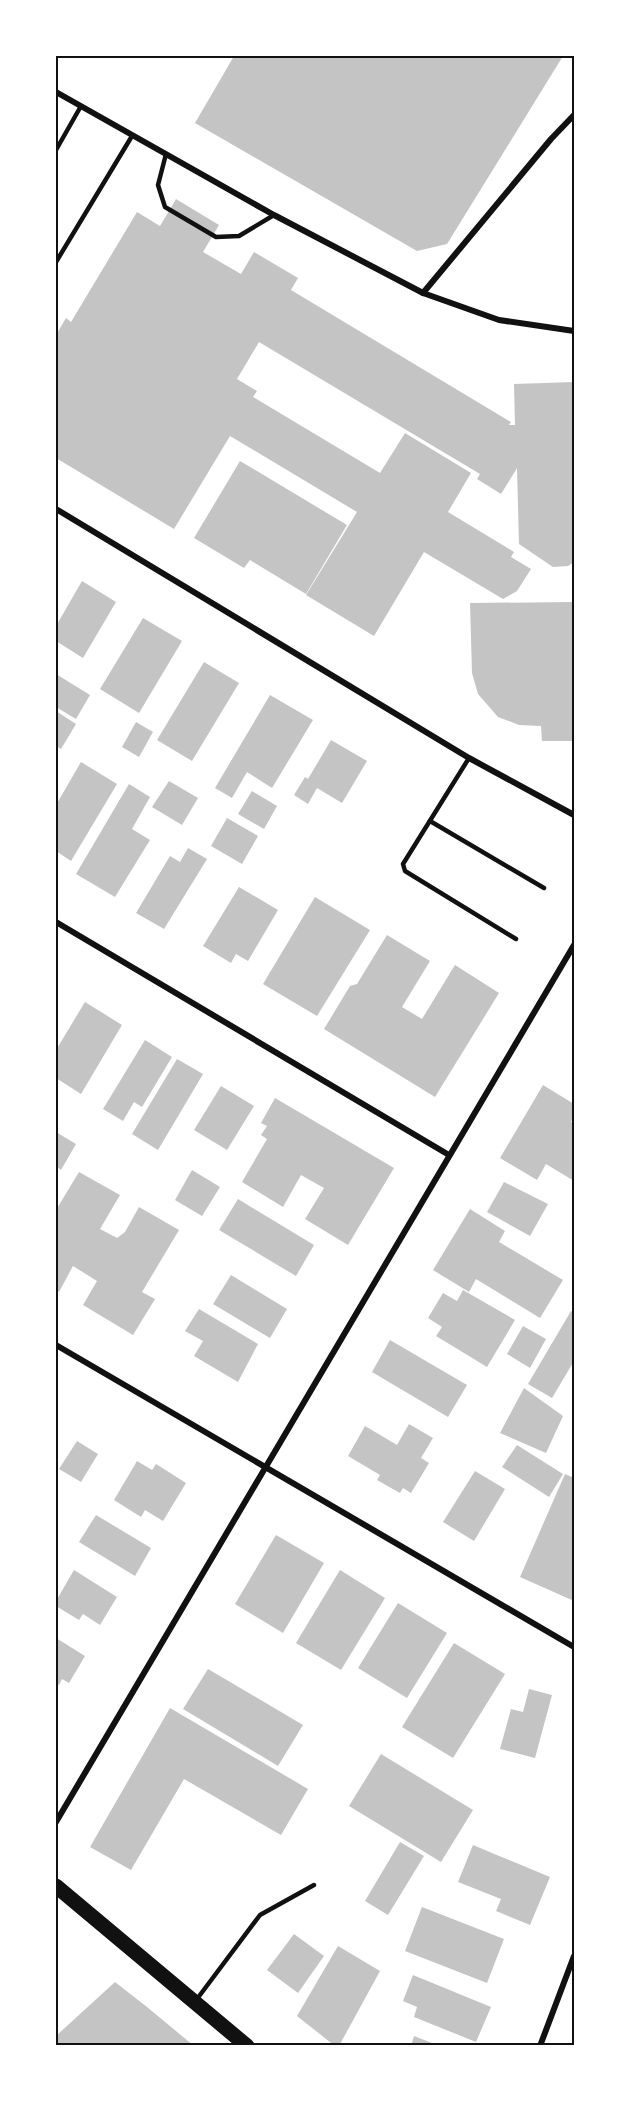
<svg xmlns="http://www.w3.org/2000/svg" width="630" height="2101" viewBox="0 0 630 2101" font-family="'Fira Sans',sans-serif">
<style>
.building{fill:#c4c4c4}
.lines{fill:none;stroke-linecap:round;stroke-linejoin:round}
.service{stroke:#111;stroke-width:4.5}
.minor{stroke:#111;stroke-width:6}
.primary{stroke:#111;stroke-width:15}
.neatline{fill:none;stroke:#111;stroke-width:2}
</style>
<rect width="100%" height="100%" fill="#fff"/>
<g class="building">
<polygon points="234,56 563,56 447,244 417,251 195,123"/>
<polygon points="176,199 219,225 203,252 241,274 254,252 298,278 291,290 511,422 509,425 515,425 514,384 574,382 574,562 568,566 553,567 519,544 517,468 501,494 477,479 480,474 259,342 237,379 257,391 253,397 380,473 405,433 471,473 448,512 514,552 511,557 531,569 517,591 503,599 424,552 374,636 306,595 357,512 230,436 174,529 56,458 56,335 66,318 71,322 137,212 160,226"/>
<polygon points="240,461 347,525 306,594 250,560 244,568 194,538"/>
<polygon points="82,581 116,602 83,658 56,641 56,626"/>
<polygon points="574,602 574,741 542,741 541,726 519,725 498,717 478,694 472,673 470,603"/>
<polygon points="143,618 182,641 139,713 100,689"/>
<polygon points="204,662 239,683 192,761 157,740"/>
<polygon points="56,674 90,695 76,719 56,707"/>
<polygon points="270,695 313,720 272,788 247,772 232,798 215,788"/>
<polygon points="56,711 76,724 61,749 56,746"/>
<polygon points="136,722 153,732 139,757 122,747"/>
<polygon points="331,740 367,761 342,803 317,788 308,804 294,795 305,777 308,779"/>
<polygon points="81,762 117,784 71,861 56,851 56,805"/>
<polygon points="169,781 198,798 182,825 152,807"/>
<polygon points="129,784 150,797 132,829 150,840 115,897 76,874"/>
<polygon points="252,791 277,806 264,829 238,814"/>
<polygon points="227,818 258,836 242,864 211,846"/>
<polygon points="188,848 207,859 164,929 136,913 170,856 180,862"/>
<polygon points="239,887 278,910 248,961 236,954 231,963 203,946"/>
<polygon points="315,897 370,930 317,1016 263,984"/>
<polygon points="387,935 430,961 402,1007 422,1019 455,965 499,993 435,1097 324,1029 350,986 357,984"/>
<polygon points="85,1002 122,1025 81,1094 56,1078 56,1050"/>
<polygon points="145,1040 172,1057 142,1107 134,1102 123,1121 103,1109"/>
<polygon points="177,1059 203,1074 158,1150 132,1134"/>
<polygon points="543,1085 574,1104 574,1116 571,1122 574,1124 574,1181 546,1164 537,1180 500,1158"/>
<polygon points="221,1086 254,1106 227,1150 194,1130"/>
<polygon points="275,1098 394,1168 348,1245 305,1219 324,1188 301,1175 283,1207 242,1182 267,1139 261,1135 267,1126 261,1123"/>
<polygon points="56,1132 76,1144 61,1170 56,1166"/>
<polygon points="192,1170 220,1187 202,1216 175,1200"/>
<polygon points="79,1172 120,1195 100,1229 117,1238 125,1232 139,1207 179,1230 142,1292 155,1299 133,1335 83,1305 97,1281 73,1266 59,1292 56,1289 56,1210"/>
<polygon points="504,1182 548,1204 530,1236 487,1212"/>
<polygon points="238,1199 314,1245 296,1276 219,1230"/>
<polygon points="470,1209 505,1231 499,1242 563,1280 540,1318 476,1279 469,1292 433,1270"/>
<polygon points="231,1275 287,1309 270,1338 213,1304"/>
<polygon points="463,1290 515,1320 487,1367 436,1336 442,1327 428,1318 443,1293 457,1301"/>
<polygon points="199,1309 258,1344 238,1382 194,1356 203,1341 185,1331"/>
<polygon points="571,1311 574,1313 574,1361 552,1398 528,1384"/>
<polygon points="523,1326 546,1339 530,1368 507,1354"/>
<polygon points="390,1340 467,1385 448,1417 372,1372"/>
<polygon points="524,1388 563,1416 546,1453 500,1433"/>
<polygon points="409,1424 433,1438 421,1458 429,1463 411,1493 403,1488 400,1493 377,1480 380,1475 348,1456 365,1426 397,1445"/>
<polygon points="77,1441 98,1454 81,1482 59,1469"/>
<polygon points="517,1445 563,1474 549,1497 502,1467"/>
<polygon points="137,1461 152,1470 156,1464 186,1483 163,1521 145,1510 141,1517 114,1500"/>
<polygon points="475,1471 505,1489 474,1541 443,1522"/>
<polygon points="565,1474 574,1478 574,1601 520,1577"/>
<polygon points="96,1515 151,1548 135,1576 79,1542"/>
<polygon points="276,1535 324,1563 283,1633 235,1604"/>
<polygon points="74,1570 117,1597 100,1625 83,1614 79,1620 56,1606 56,1601"/>
<polygon points="340,1570 385,1598 341,1670 296,1643"/>
<polygon points="398,1603 447,1633 407,1698 358,1668"/>
<polygon points="56,1638 85,1656 69,1683 62,1679 59,1685 56,1683"/>
<polygon points="454,1643 505,1674 453,1758 402,1727"/>
<polygon points="208,1669 303,1725 278,1766 183,1709"/>
<polygon points="529,1689 552,1695 535,1758 500,1749 511,1709 523,1712"/>
<polygon points="170,1708 308,1789 281,1835 184,1779 131,1870 90,1847"/>
<polygon points="381,1754 473,1810 441,1862 349,1806"/>
<polygon points="400,1842 424,1856 388,1915 365,1901"/>
<polygon points="473,1845 550,1877 530,1925 496,1911 501,1899 458,1882"/>
<polygon points="422,1907 504,1939 487,1983 405,1951"/>
<polygon points="294,1934 324,1956 298,1993 267,1970"/>
<polygon points="338,1946 380,1971 339,2046 335,2046 297,2016"/>
<polygon points="413,1975 491,2007 476,2042 414,2017 417,2007 403,2001"/>
<polygon points="115,1982 147,2007 194,2046 56,2046 56,2036"/>
<polygon points="414,2036 437,2045 437,2046 411,2046"/>
</g>
<g class="lines">
<g class="service">
<polyline points="56,150 81,106"/>
<polyline points="166,154 158,185 165,207 216,237 239,236 274,215"/>
<polyline points="56,262 132,136"/>
<polyline points="469,758 403,864 405,871 516,939"/>
<polyline points="430,821 544,888"/>
<polyline points="197,1999 260,1915 314,1885"/>
</g>
<g class="minor">
<polyline points="56,92 274,215 423,293 499,320 574,331"/>
<polyline points="423,293 551,139 574,115"/>
<polyline points="56,509 469,758 574,815"/>
<polyline points="56,922 449,1155"/>
<polyline points="56,1345 574,1647"/>
<polyline points="56,1822 574,945"/>
<polyline points="540,2046 574,1956"/>
</g>
<polyline class="primary" points="56,1886 247,2046"/>
</g>
<rect width="630" height="2101" fill="none" stroke="#ffffff" stroke-width="114"/>
<rect x="57" y="57" width="516" height="1987" class="neatline"/>
</svg>
